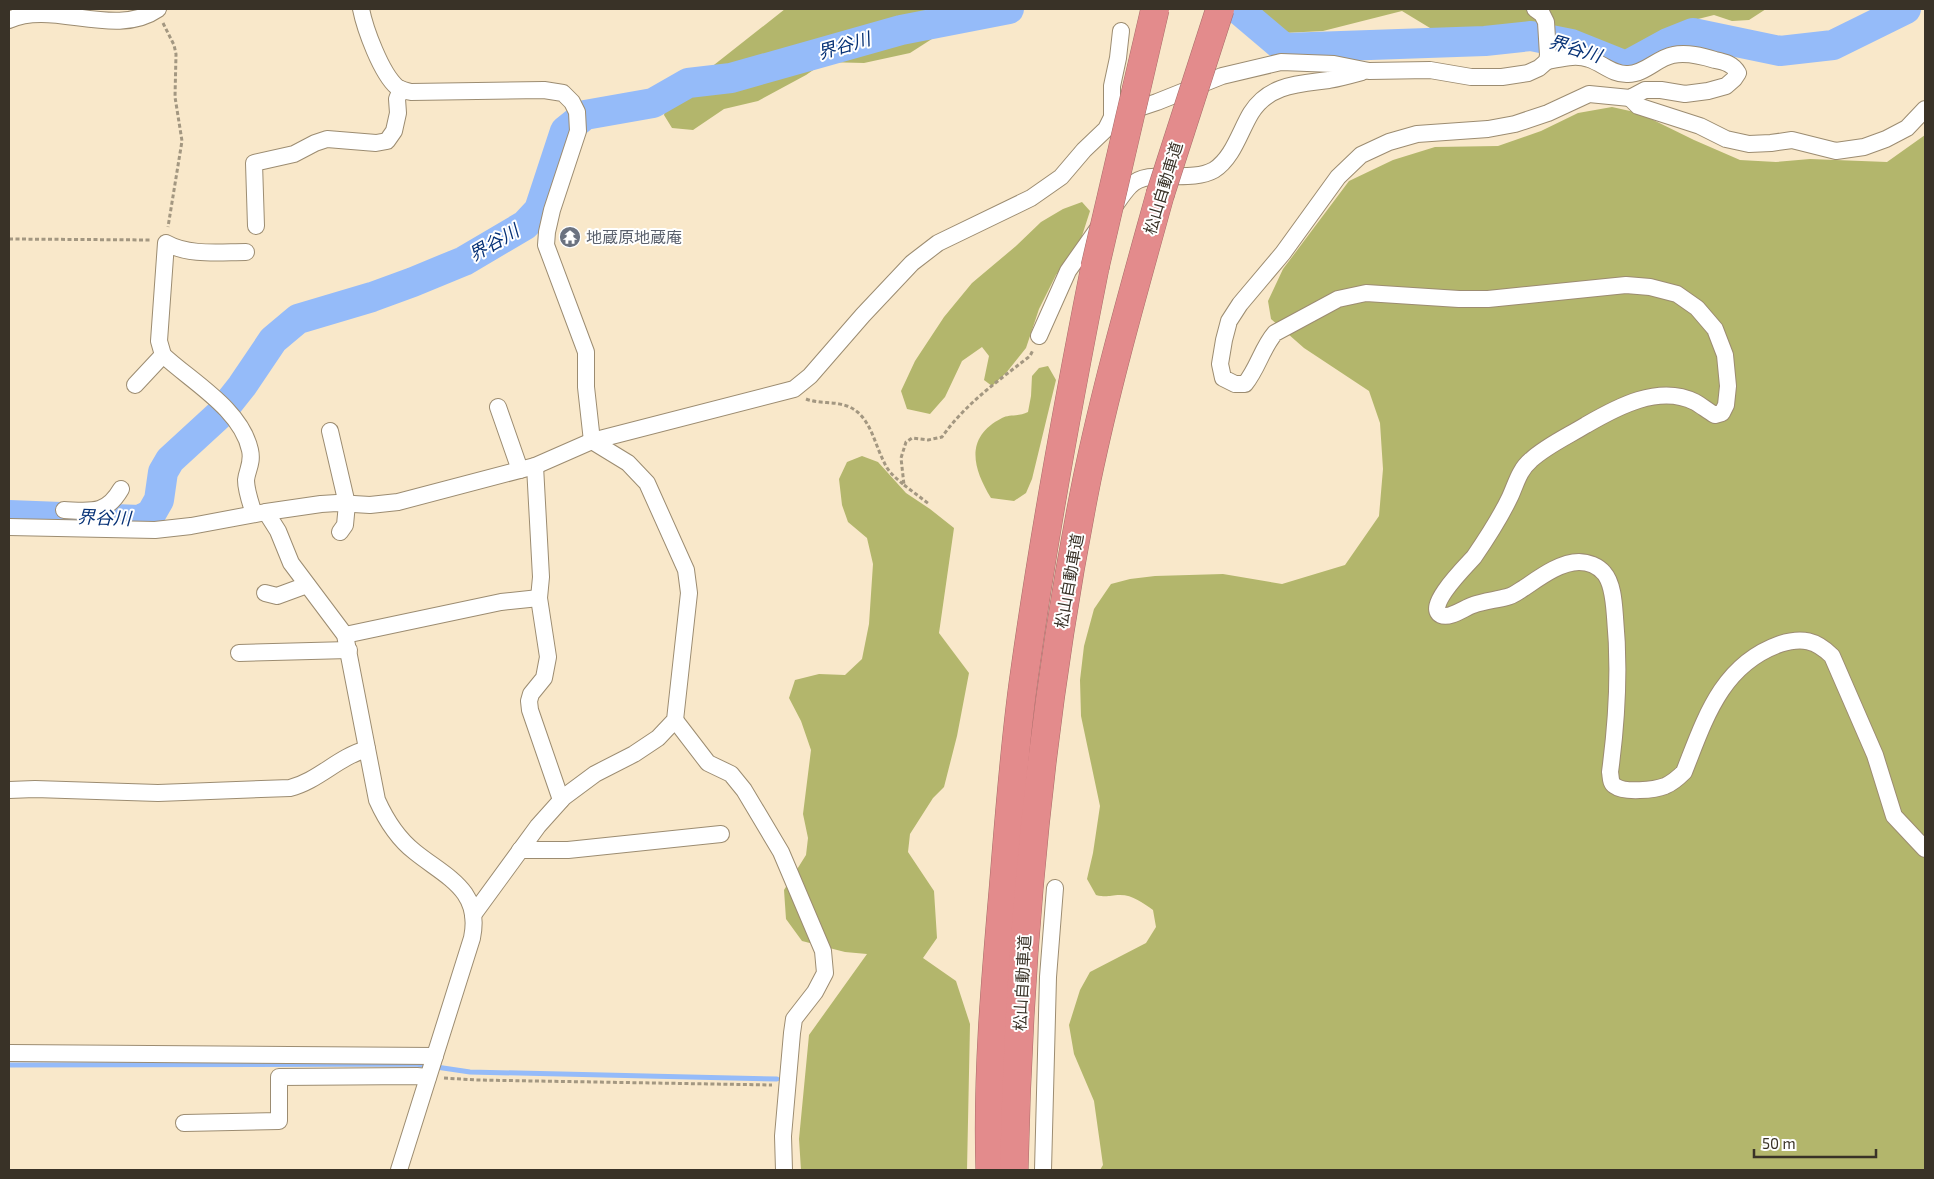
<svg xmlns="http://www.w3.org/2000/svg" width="1934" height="1179" viewBox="0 0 1934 1179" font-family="'Exo 2','Noto Sans JP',sans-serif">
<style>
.forest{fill:#b3b66c}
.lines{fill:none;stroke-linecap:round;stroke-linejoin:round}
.stream{stroke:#95bbf9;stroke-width:5}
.river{stroke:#95bbf9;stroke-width:30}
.minor-casing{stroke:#9c8c71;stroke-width:18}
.motorway-casing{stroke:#a86c69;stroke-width:29}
.path{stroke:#a39781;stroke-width:3;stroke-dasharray:4 2.5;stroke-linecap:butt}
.minor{stroke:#fff;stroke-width:16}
.motorway{stroke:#e38b8c;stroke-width:28}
.motorway-bridge-casing{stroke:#a86c69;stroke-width:29;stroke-linecap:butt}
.motorway-bridge{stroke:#e38b8c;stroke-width:28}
.labels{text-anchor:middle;stroke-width:4;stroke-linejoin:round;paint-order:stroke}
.street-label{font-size:16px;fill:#393227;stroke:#fff}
.worship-label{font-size:16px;fill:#5b616d;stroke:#fff;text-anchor:start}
.water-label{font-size:18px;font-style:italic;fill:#063176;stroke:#fff}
</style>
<rect width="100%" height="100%" fill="#f9e8ca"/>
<g class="forest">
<polygon points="785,9 964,9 960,10 935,37 910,53 864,63 825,62 806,75 758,101 724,109 693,130 672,128 664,115 667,102"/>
<polygon points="1256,9 1766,9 1749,20 1732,21 1714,15 1682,23 1653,42 1629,53 1515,50 1468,51 1402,11 1323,31 1284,33"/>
<path d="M1612,107l27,6 55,27 46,20 36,2 34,-3 77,3 38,-27v1035h-825l3,-5 -9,-64 -20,-47 -5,-29 11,-35 10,-18 56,-29 10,-16 -3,-17c-10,-7 -20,-15 -33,-15 -11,0 -12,3 -24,0l-9,-16 6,-26 7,-47 -19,-90 -1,-36 4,-34 10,-37 17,-25 19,-5 25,-3 68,-2 59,10 63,-19 34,-49 4,-47 -3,-46 -11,-32 -65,-43 -33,-29 -3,-18 15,-32 66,-88 44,-21 42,-13 63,-1 43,-15 37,-18z"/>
<polygon points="1082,202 1090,211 1081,239 1069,258 1056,275 1039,309 1026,348 1006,373 992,386 984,380 989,356 982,347 962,361 945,397 930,414 907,409 901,391 915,361 944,317 972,283 1016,246 1041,222 1063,209"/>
<path d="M1048,366l8,14 -24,99 -6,14 -12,8 -23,-3c-19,-31 -26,-61 11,-80 7,-4 17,-1 26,-6l3,-16 1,-20 7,-8z"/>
<polygon points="862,456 878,462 906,493 930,509 954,528 939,633 969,673 957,736 944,787 933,798 910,834 908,852 934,891 937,938 923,958 956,981 970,1024 967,1170 801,1170 799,1139 809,1035 867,954 845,952 802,941 786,919 784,890 806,855 808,838 803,814 811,750 801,721 789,698 795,680 819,674 845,675 862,659 869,624 873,564 867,538 848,522 842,505 839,479 847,462"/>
</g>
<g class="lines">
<polyline class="stream" points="9,1065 416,1064 470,1072 777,1079"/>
<g class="river">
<polyline points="1238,9 1284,48 1485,41 1531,36 1571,44 1626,66 1668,43 1693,33 1780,51 1833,45 1906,9"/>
<polyline points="9,515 140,520 151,514 159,500 163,472 170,460 219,415 242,386 273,340 298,319 372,297 413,282 464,261 525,225 539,210 565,131 585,115 653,103 688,83 731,78 901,30 1009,9"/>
</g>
<g class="minor-casing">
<g id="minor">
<path d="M361,9c4,20 20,64 36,78 4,3 9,4 14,5l133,-2 19,3 9,9 5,10 1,19 -26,79 -5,22 -1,13 40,107v35l6,54 36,22 19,20 39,87 3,23 -14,127 -17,18 -24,16 -39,20 -31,23 -26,29 -65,89"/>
<path d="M9,20c44,-20 106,19 149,-11"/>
<path d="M1547,61c13,-2 28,-7 42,-2 13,4 24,16 39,15 17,0 29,-16 45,-19 14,-3 29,1 42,5 10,2 18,4 23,13l-4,6 -8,7 -18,5 -23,3 -24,-4h-16l-15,8 -41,-4 -41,19 -33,11 -27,5 -71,5 -28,8 -28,13 -23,22 -55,76 -43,51 -11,17 -5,19 -4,24 3,14 12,6h10c13,-16 17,-36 30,-51l63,-34 28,-6 93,6h29l138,-14 24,2 27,7 20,14 18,21 10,26 3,31 -2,19 -4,8 -7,2c-7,-4 -13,-9 -20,-13 -36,-18 -78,5 -109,23 -18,11 -40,21 -55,35 -12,10 -15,24 -21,37 -10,21 -23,41 -36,60 -7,8 -50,50 -33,58 9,4 23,-7 32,-10 11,-4 23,-5 34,-8 6,-1 12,-6 17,-9 15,-10 36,-26 55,-26 9,0 19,4 25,11 9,10 10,31 11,44 5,52 2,103 -5,155 1,5 0,11 5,14 9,7 40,4 50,0 7,-3 13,-8 19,-14 21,-53 37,-107 96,-128 22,-7 36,-4 52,12l43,99 19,61 31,33"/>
<polyline points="1630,98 1638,106 1700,126 1726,139 1749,144 1771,143 1792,140 1836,151 1864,147 1886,139 1907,128 1925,109"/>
<polyline points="1112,117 1112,86 1118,58 1121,31"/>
<path d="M1114,207c5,-7 10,-15 16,-21 18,-19 59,-2 84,-16 19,-12 26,-39 37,-57 18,-29 48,-29 78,-33 11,-2 22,-5 33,-8"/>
<polyline points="256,226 254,163 294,154 315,143 327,139 376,143 387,141 394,131 398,113 397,99 401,89"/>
<path d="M246,252c-26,0 -57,4 -80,-9l-7,98 4,14c29,27 78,54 87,95 3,13 -3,20 -4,30 0,11 5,24 8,34"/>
<polyline points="1039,336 1068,271 1099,227"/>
<polyline points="135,385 163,355"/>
<polyline points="498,407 520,470"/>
<polyline points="330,431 347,504 345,525 340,532"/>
<polyline points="535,466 541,577 539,598 548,657 544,678 531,694 529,701 530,710 561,800"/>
<path d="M64,510c27,1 42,5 57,-21"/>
<path d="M266,512l12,19 13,32 54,72 32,165c9,20 20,38 38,52 31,25 67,38 57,86l-73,232"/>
<polyline points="9,527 155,530 191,526 266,512 321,504 337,503 370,505 398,502 535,466 592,441 794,389 810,376 863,315 912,263 938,243 1031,198 1061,177 1084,150 1106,129 1112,117 1157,102 1222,76 1281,62 1334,64 1369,71 1430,70 1471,77 1502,77 1528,73 1539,68 1547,61 1548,55 1546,22 1542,14 1535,9"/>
<polyline points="265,593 277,596 307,585"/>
<polyline points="345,635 501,602 539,598"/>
<polyline points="239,653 349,650"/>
<polyline points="675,720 708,763 731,774 744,790 781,852 823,951 825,973 815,992 794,1019 792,1033 783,1136 784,1170"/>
<path d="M9,790l26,-1 123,4 132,-5c28,-7 48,-31 77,-39"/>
<polyline points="520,850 568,850 721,834"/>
<polyline points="9,1053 435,1056"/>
<polyline points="184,1123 279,1121 279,1077 417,1076 428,1077"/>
<polyline points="1043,1170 1048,977 1055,888"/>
</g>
</g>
<g class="motorway-casing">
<g id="motorway">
<path d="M990,1170c-3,-93 5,-186 13,-278 6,-72 11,-144 21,-215 19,-137 44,-274 71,-410"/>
<path d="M1014,1170c5,-233 27,-462 73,-691 20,-96 47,-190 73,-284"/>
</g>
</g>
<g class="path">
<polyline points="163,23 174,45 176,54 175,97 182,141 168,227"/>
<polyline points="9,239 151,240"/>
<path d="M806,399c13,5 28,2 41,7 23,8 27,37 37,56 4,10 12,16 20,23l-3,-27 5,-16 6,-4 16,2 14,-3c23,-33 56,-56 88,-81l3,-6"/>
<polyline points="904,485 929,504"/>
<polyline points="444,1078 476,1080 772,1085"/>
</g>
<use href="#minor" class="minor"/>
<use href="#motorway" class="motorway"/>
<g class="motorway-bridge-casing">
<g id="motorway-bridge">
<polyline points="1160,195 1220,9"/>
<polyline points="1095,267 1155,9"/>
</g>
</g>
<use href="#motorway-bridge" class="motorway-bridge"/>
</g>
<defs>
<g id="temple-disc" transform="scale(1.125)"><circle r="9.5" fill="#6b7280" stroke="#fff"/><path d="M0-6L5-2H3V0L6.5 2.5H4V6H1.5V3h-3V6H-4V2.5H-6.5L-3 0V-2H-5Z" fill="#fff"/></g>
</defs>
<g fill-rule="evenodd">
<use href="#temple-disc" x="570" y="237"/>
</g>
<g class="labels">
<g class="street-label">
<text transform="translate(1163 188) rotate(-73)" y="6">松山自動車道</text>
<text transform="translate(1069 581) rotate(-80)" y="6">松山自動車道</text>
<text transform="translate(1022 983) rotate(-87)" y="6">松山自動車道</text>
</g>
<g class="worship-label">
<text x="586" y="243">地蔵原地蔵庵</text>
</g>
<g class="water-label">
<text transform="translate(844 46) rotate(-16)" y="6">界谷川</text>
<text transform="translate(1575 49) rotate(17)" y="6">界谷川</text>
<text transform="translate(494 243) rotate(-30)" y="6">界谷川</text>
<text transform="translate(104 518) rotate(2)" y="6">界谷川</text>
</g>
</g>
<rect width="1934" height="1179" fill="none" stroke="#393227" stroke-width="20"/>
<path d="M1754 1149v8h122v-8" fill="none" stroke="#393227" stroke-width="2.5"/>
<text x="1762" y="1149" font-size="15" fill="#393227" stroke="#ffffff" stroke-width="4" paint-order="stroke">50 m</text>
</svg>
